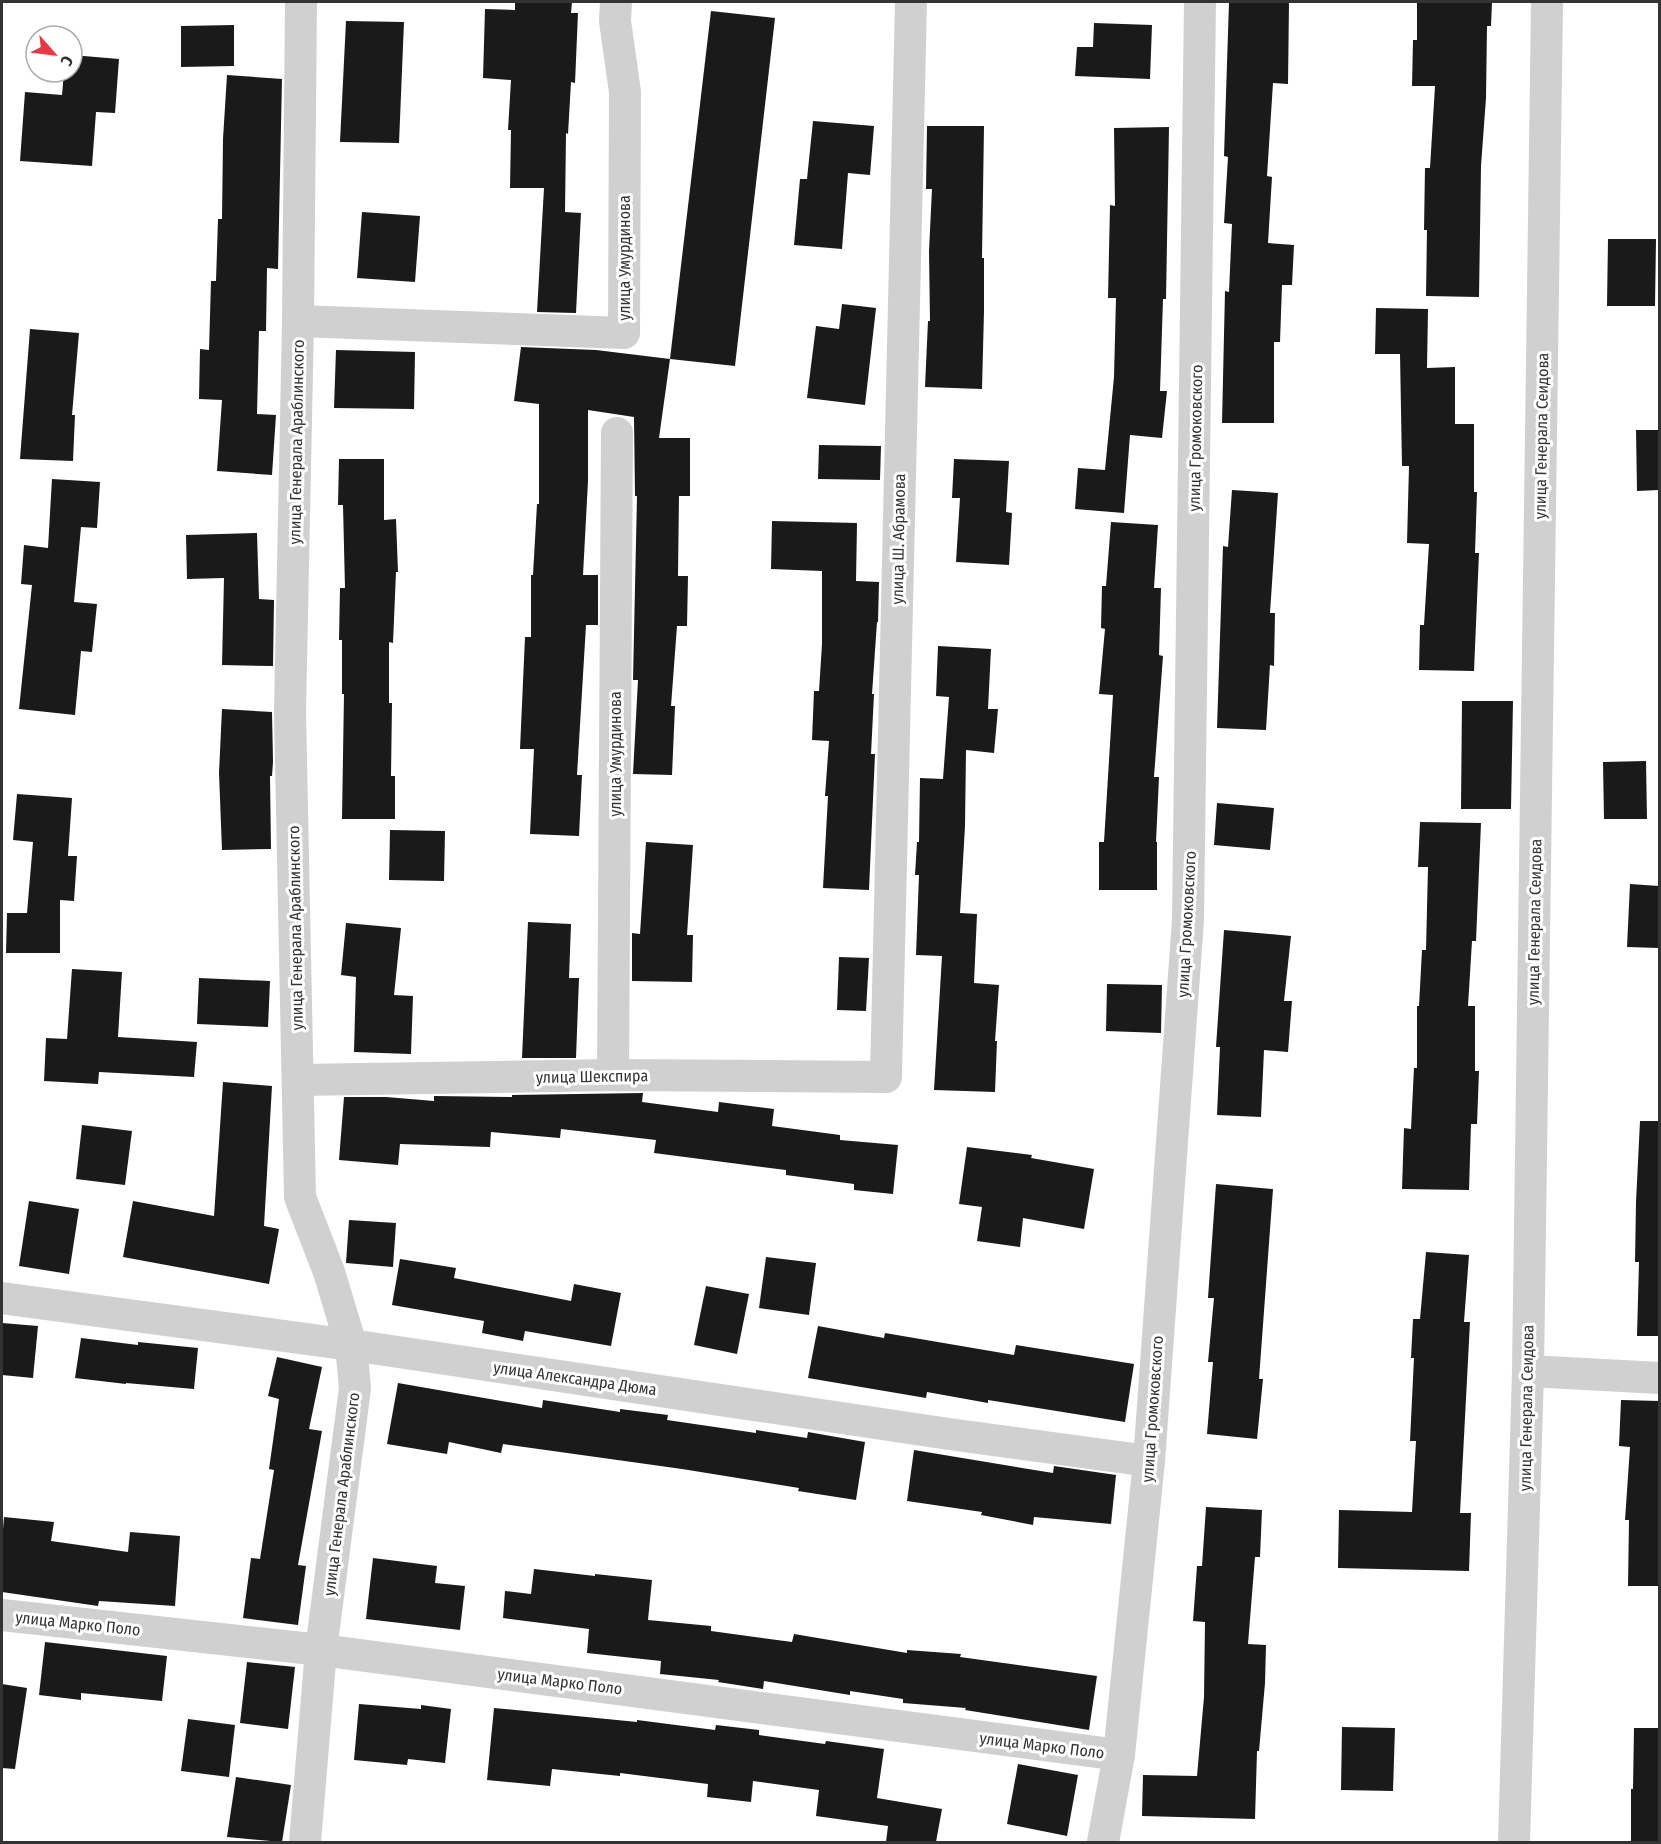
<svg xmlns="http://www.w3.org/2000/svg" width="1661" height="1844" viewBox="0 0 1661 1844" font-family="'Fira Sans Condensed',sans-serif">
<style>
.building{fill:#1a1a1a}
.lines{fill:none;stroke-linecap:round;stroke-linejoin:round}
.minor{stroke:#d0d0d0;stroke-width:32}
.labels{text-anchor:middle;stroke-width:6;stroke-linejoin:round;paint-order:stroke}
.street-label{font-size:16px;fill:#333;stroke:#fff}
</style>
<rect width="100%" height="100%" fill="#fff"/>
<g class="building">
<polygon points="515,2 572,2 571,13 578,13 575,83 571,82 568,134 566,133 565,212 581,213 576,313 537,312 544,188 510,188 511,130 508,130 511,80 483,78 485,9 515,10"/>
<polygon points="1229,2 1289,2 1288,84 1273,83 1267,176 1272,177 1268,243 1294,245 1292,285 1282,285 1280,342 1274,342 1274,423 1222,423 1225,291 1229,292 1232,224 1224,223 1228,157 1224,156"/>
<polygon points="1417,2 1492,2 1491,26 1487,26 1486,98 1481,166 1479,297 1426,296 1427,230 1424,230 1425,168 1430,168 1435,86 1412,86 1413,40 1417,40"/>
<polygon points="711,11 775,18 735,366 670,359"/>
<polygon points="346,21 404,22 399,143 340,142"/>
<polygon points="1094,23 1152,25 1150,79 1075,76 1077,47 1093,47"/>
<polygon points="234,25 234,66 181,67 181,26"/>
<polygon points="72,55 119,59 115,113 96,112 92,166 20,161 25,92 62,95 64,72 72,72"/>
<polygon points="227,75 282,79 278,269 267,268 266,331 259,331 257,414 276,415 272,475 217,471 222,400 199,399 200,349 209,350 211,281 216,281 218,219 222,219 223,139"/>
<polygon points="813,121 874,126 870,175 848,173 842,249 794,245 800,179 807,179"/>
<polygon points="927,126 984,126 982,258 984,258 984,311 982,389 925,387 928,321 930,321 929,251 932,189 926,189"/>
<polygon points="1169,127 1166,299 1163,299 1160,391 1167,391 1162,438 1130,435 1124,513 1075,509 1078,468 1105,470 1114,377 1116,298 1108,298 1110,205 1115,206 1114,128"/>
<polygon points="362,212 420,216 415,282 357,278"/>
<polygon points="1608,239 1656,239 1655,306 1607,306"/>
<polygon points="842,304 876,308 865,405 807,398 816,326 839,329"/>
<polygon points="1376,308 1428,309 1427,368 1455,367 1455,424 1474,424 1474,492 1477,492 1475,553 1479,553 1474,671 1419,670 1420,625 1424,625 1429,544 1407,543 1409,466 1402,466 1400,354 1375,354"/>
<polygon points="30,329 79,333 72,415 75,415 73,461 20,459"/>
<polygon points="521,347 596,350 670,359 659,438 690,438 690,496 679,496 678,576 688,576 687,626 677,626 671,706 675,706 672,775 633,774 638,680 633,680 637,496 635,496 634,417 588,410 588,481 583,575 598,575 598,625 586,625 577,775 582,775 579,836 530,834 534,749 520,749 525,637 531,637 531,575 533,575 537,504 539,504 539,404 514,401"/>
<polygon points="336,350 415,352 414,409 334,408"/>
<polygon points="1636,430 1659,430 1659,490 1637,491"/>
<polygon points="819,445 881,446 880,480 818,479"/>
<polygon points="339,459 384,459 384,520 396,519 398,572 396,572 393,643 389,642 389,703 392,703 391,776 395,776 395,819 342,819 344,694 342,694 342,640 339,640 340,588 345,588 343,505 338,505"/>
<polygon points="954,459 1009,461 1006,512 1012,513 1009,565 956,562 960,498 952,498"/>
<polygon points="52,479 100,482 97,528 81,527 74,602 97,604 92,652 81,651 75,715 19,709 32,585 21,584 24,545 48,548"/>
<polygon points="1232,490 1278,493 1270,613 1275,613 1274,666 1270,665 1266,730 1217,728 1223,546 1228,547"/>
<polygon points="772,521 857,523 856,581 879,582 878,622 877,622 872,694 874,694 871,754 875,754 869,890 823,888 828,796 825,796 829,741 812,740 814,691 819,691 822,644 822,571 771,569"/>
<polygon points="1111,522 1158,525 1154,588 1161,588 1159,655 1163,656 1154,777 1159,777 1156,842 1157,842 1157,890 1099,890 1099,842 1104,842 1113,695 1099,694 1105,629 1101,628 1102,586 1106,586"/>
<polygon points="257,533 259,599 274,600 273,666 222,665 224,578 187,579 186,535"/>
<polygon points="938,646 991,649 988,709 998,709 994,753 966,750 965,826 960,913 977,914 974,983 999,985 995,1041 997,1041 995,1092 934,1090 942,956 916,955 919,875 915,875 917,842 919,842 920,778 943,779 949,697 936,696"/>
<polygon points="1462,701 1513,701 1511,809 1461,809"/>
<polygon points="222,709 272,712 273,762 272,776 270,776 271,849 222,850 219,773"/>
<polygon points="1646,761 1647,819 1604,819 1603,762"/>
<polygon points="17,794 72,798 68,856 77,856 74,901 60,900 60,953 6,953 7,913 27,913 33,842 13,840"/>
<polygon points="1217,803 1274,808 1270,850 1214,845"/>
<polygon points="1420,822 1481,823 1476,941 1472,941 1468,1006 1475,1006 1475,1071 1479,1071 1477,1124 1471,1124 1469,1190 1402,1189 1404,1128 1411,1129 1414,1068 1417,1068 1417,1006 1419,1006 1422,950 1426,950 1428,867 1418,867"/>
<polygon points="390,830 445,831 444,881 389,880"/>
<polygon points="646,842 693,845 687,935 693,935 692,982 632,981 632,933 640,934"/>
<polygon points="1630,884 1659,886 1659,948 1627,947"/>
<polygon points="528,922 571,924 569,978 579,978 576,1058 522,1058"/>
<polygon points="346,923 401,928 394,995 413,996 411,1054 354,1052 356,977 341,975"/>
<polygon points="1224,930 1291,936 1284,1001 1292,1001 1288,1052 1264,1050 1261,1117 1217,1115 1220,1047 1216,1047"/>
<polygon points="839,957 869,958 866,1011 837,1010"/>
<polygon points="72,969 122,972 118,1037 197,1042 194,1077 99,1072 98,1084 44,1081 46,1038 67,1039"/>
<polygon points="199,978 270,981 268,1027 197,1024"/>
<polygon points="1107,984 1162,985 1161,1033 1106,1031"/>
<polygon points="223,1082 272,1086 264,1226 279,1229 269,1284 123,1257 133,1201 214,1216"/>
<polygon points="643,1093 642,1102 718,1112 719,1102 774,1109 772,1126 840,1135 840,1140 898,1145 893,1194 854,1190 854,1184 786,1175 786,1170 654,1153 656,1140 561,1129 560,1138 491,1132 490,1147 400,1144 398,1165 339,1160 344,1097 386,1097 434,1101 434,1096 512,1097 512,1095"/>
<polygon points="1640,1121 1659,1121 1659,1336 1637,1336 1639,1262 1635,1262 1636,1202"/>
<polygon points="82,1125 132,1131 125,1185 76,1179"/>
<polygon points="967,1147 1032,1155 1031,1158 1094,1169 1084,1229 1023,1218 1020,1247 977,1241 982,1207 959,1204"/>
<polygon points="1216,1184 1273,1189 1259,1379 1263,1379 1257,1439 1207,1434 1213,1362 1208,1362 1214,1298 1208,1298"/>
<polygon points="29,1201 79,1209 69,1274 19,1266"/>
<polygon points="349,1220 396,1223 393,1267 346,1263"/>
<polygon points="1426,1252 1469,1255 1464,1322 1470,1322 1460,1513 1471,1513 1469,1571 1338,1568 1339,1510 1412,1512 1416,1441 1410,1441 1414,1358 1411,1358 1413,1319 1420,1319"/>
<polygon points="766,1257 816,1263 809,1315 759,1308"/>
<polygon points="400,1259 456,1268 454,1278 571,1301 574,1284 621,1293 611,1346 525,1331 523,1341 482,1333 484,1321 392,1305"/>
<polygon points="706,1286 749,1294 737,1354 694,1345"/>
<polygon points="2,1323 38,1326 33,1378 2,1375"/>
<polygon points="818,1326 884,1338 885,1333 1014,1355 1016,1345 1134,1364 1125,1422 988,1400 988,1403 927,1392 926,1398 808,1378"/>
<polygon points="81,1338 138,1345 138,1342 198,1348 194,1389 126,1383 126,1384 75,1378"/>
<polygon points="277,1357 322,1367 309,1429 322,1431 298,1565 306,1566 298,1625 243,1618 251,1558 260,1559 274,1470 269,1469 279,1399 268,1396"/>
<polygon points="398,1383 542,1408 543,1400 620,1412 620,1409 668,1415 667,1420 756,1433 756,1430 807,1438 808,1432 865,1442 856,1500 798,1491 799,1488 682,1469 503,1444 501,1453 449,1442 447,1454 387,1444"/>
<polygon points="1621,1400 1659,1401 1659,1586 1628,1586 1629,1520 1625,1520 1630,1447 1619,1446"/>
<polygon points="914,1450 1053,1473 1054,1466 1116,1475 1111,1524 1034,1517 1033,1525 981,1515 982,1512 907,1501"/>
<polygon points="1206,1507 1262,1510 1260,1557 1255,1557 1248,1644 1266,1645 1265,1683 1259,1751 1257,1751 1255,1819 1142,1816 1143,1775 1197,1776 1204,1697 1205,1622 1193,1621 1197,1566 1202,1566"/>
<polygon points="4,1517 54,1522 51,1541 128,1552 130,1532 180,1536 175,1606 99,1601 98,1606 2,1592 2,1541"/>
<polygon points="373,1558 437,1566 435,1583 465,1586 460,1630 366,1619"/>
<polygon points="534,1569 595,1576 595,1574 652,1580 648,1620 711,1626 711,1631 792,1642 794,1634 907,1653 907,1650 961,1654 960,1657 1097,1676 1089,1730 965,1710 966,1708 903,1703 903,1699 850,1691 850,1695 764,1681 763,1689 718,1682 719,1680 660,1674 661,1661 587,1653 589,1629 503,1618 505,1591 531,1594"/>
<polygon points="45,1642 167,1656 162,1701 81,1693 81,1700 39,1695"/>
<polygon points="247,1662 295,1667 288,1729 240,1723"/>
<polygon points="2,1684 27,1688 15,1769 2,1768"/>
<polygon points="359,1704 421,1709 421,1705 451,1709 445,1763 408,1759 407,1765 354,1760"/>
<polygon points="494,1708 637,1722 637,1720 715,1730 716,1725 759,1730 759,1735 825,1744 826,1741 884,1749 877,1798 942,1809 936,1842 886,1842 888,1826 816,1816 819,1790 753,1781 751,1802 707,1797 708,1784 620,1773 620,1776 552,1769 550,1786 487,1780"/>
<polygon points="188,1719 235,1725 229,1777 181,1771"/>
<polygon points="1342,1727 1395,1728 1393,1791 1341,1790"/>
<polygon points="1634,1728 1659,1728 1659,1842 1631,1842 1631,1789 1633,1789"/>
<polygon points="1018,1764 1078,1775 1067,1836 1007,1824"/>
<polygon points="236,1777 291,1785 282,1842 227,1837"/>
</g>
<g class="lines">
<g class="minor">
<polyline points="301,2 298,321 290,712 300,1197 329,1272 351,1345 355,1388 321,1650 305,1842"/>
<polyline points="298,321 624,333 625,92 615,21 616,2"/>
<polyline points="613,1075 617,433"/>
<polyline points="298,1080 613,1075 886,1077 911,2"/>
<polyline points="2,1298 351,1345 949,1434 1149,1461"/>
<polyline points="1528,1371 1660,1378"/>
<polyline points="2,1615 321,1650 1119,1755"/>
<polyline points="1103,1842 1119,1755 1149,1461 1188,920 1200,2"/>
<polyline points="1514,1842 1528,1371 1547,2"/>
</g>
</g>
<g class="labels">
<g class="street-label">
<text transform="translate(624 258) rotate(-90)" y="6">улица Умурдинова</text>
<text transform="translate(1541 436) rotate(-89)" y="6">улица Генерала Сеидова</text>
<text transform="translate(1195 438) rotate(-89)" y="6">улица Громоковского</text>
<text transform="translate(296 442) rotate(-89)" y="6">улица Генерала Араблинского</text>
<text transform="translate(898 539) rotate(-89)" y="6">улица Ш. Абрамова</text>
<text transform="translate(615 754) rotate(-90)" y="6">улица Умурдинова</text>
<text transform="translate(1534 922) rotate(-89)" y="6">улица Генерала Сеидова</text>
<text transform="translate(1186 924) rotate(-87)" y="6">улица Громоковского</text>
<text transform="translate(295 928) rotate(-91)" y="6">улица Генерала Араблинского</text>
<text transform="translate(592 1076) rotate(-1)" y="6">улица Шекспира</text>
<text transform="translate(575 1378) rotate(8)" y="6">улица Александра Дюма</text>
<text transform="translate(1526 1408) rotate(-89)" y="6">улица Генерала Сеидова</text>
<text transform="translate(1152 1409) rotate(-86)" y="6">улица Громоковского</text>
<text transform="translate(341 1494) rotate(-83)" y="6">улица Генерала Араблинского</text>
<text transform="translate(78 1623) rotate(6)" y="6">улица Марко Поло</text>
<text transform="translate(560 1681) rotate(7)" y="6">улица Марко Поло</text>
<text transform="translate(1042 1745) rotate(7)" y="6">улица Марко Поло</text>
</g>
</g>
<rect width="1661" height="1844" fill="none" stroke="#333333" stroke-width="6"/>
<g transform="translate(54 54) rotate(118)"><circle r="28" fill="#ffffff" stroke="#adadad" stroke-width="1.5"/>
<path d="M0-4.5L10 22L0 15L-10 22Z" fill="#e63946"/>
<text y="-9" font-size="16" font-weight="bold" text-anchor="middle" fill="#333333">С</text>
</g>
</svg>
